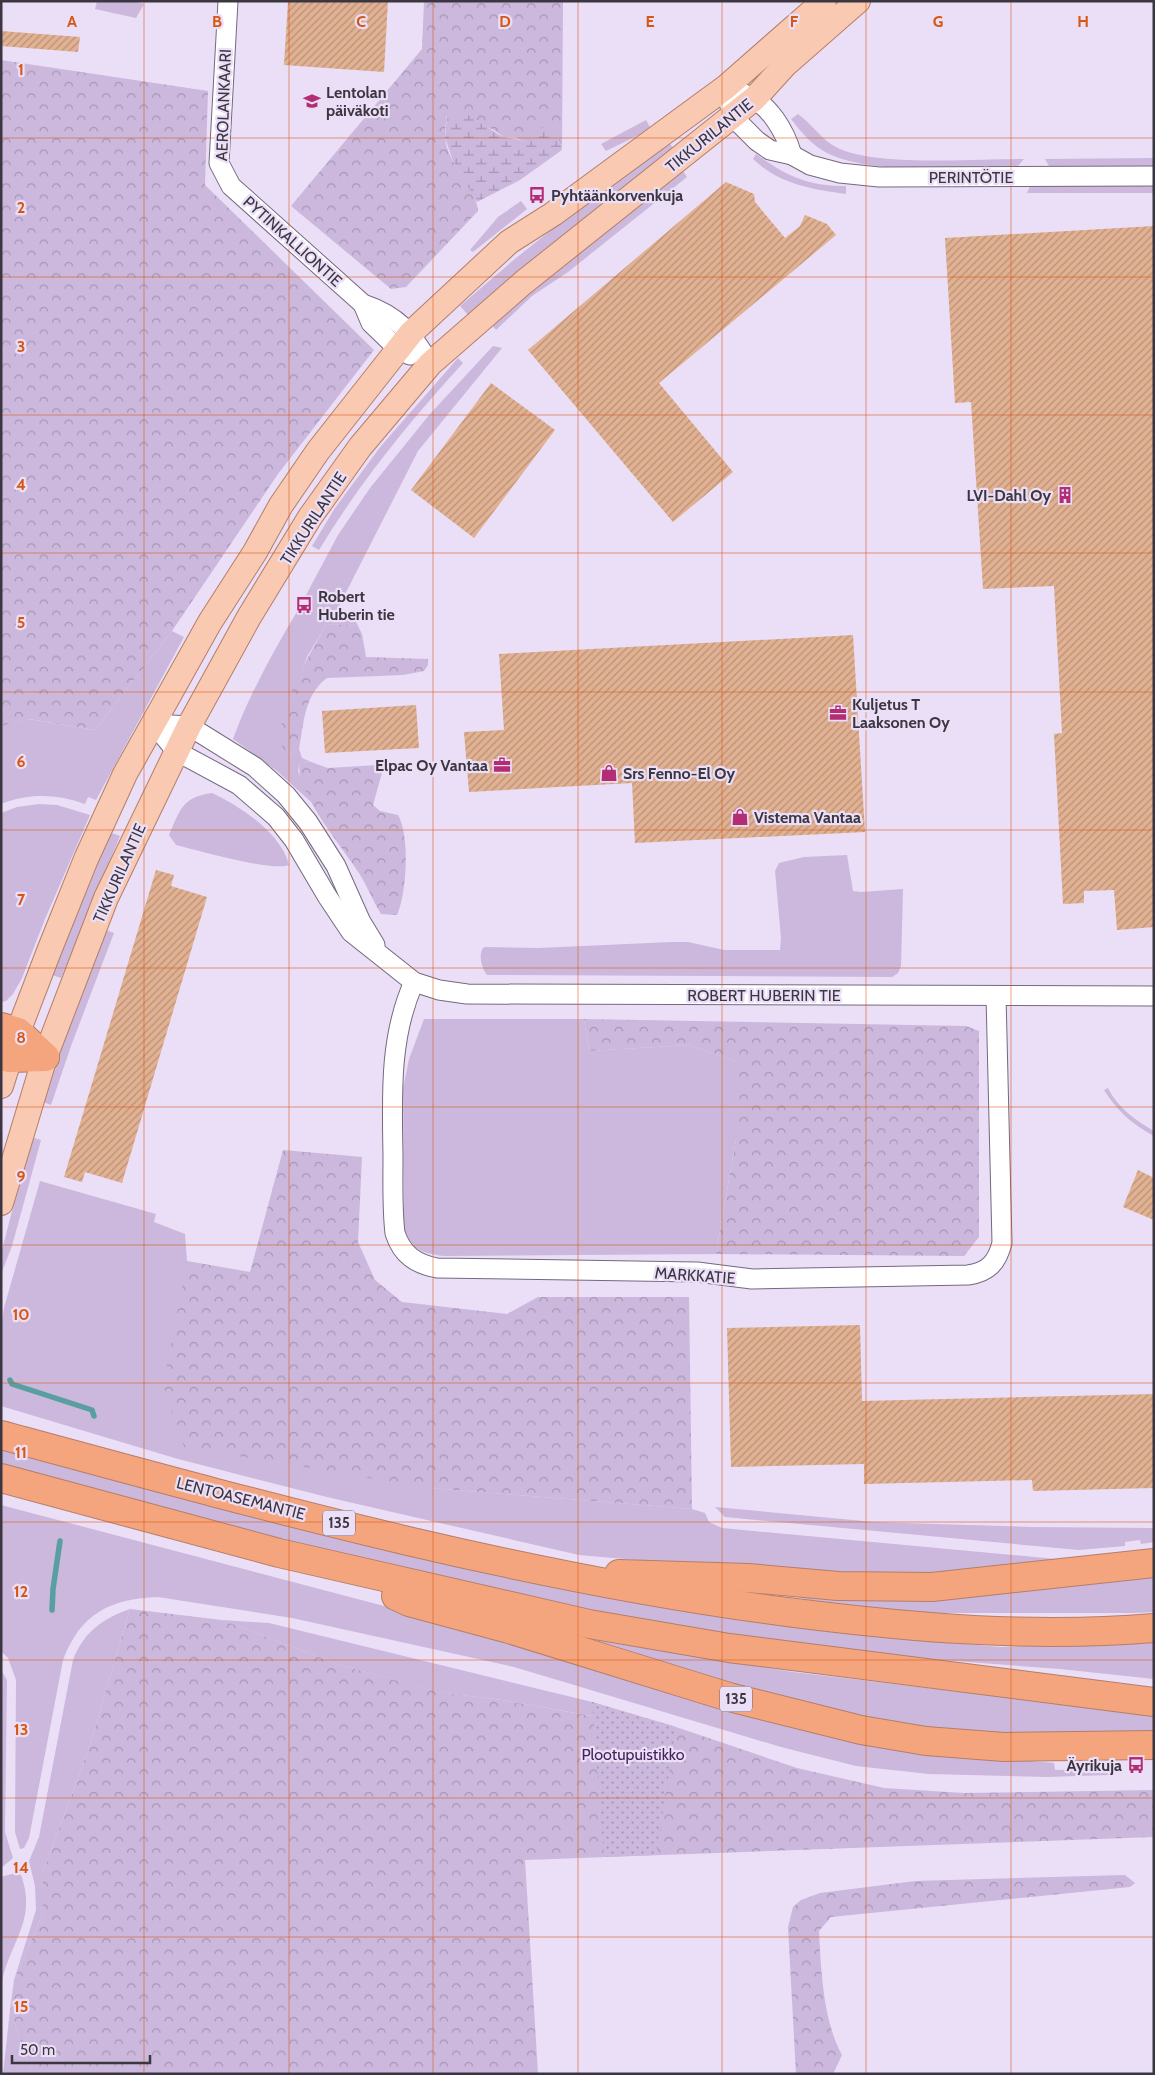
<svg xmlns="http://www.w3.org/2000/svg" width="1155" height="2075" viewBox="0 0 1155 2075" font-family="Cabin,sans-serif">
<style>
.green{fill:#cbb8dc}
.forest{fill:url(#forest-crowns)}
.wetland{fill:url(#wetland-marsh)}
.park{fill:url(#park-dots)}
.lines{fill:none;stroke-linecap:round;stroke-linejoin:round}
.stream{stroke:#599fa1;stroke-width:5.5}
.building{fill:url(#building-hatch)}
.minor-casing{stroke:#74697f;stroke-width:21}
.major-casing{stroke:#b47e68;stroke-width:26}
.highway-casing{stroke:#b47e68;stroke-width:30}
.minor{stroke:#fff;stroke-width:19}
.major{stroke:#f9c9b2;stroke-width:24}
.highway{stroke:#f5a57e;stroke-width:28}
.grid{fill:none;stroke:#d75611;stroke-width:1;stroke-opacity:0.55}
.labels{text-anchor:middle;stroke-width:4.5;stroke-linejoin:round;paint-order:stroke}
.shield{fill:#ebdef7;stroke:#706877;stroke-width:1}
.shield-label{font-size:15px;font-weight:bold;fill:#3b3640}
.poi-label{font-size:16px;font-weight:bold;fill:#3b3640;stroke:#ebdef7;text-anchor:start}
.street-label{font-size:16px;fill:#3b3640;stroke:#ebdef7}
.park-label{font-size:16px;fill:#43235b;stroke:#ebdef7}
.grid-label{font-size:16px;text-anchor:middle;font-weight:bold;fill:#d75611;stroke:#ebdef7;stroke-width:4.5;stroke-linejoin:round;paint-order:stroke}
</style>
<defs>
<pattern id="forest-crowns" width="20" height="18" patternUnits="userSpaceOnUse" patternTransform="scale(1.25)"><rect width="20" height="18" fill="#cbb8dc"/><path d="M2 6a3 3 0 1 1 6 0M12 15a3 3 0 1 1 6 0" fill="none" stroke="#a696b4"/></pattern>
<pattern id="wetland-marsh" width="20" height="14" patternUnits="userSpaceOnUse" patternTransform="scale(1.25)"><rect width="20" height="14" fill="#cbb8dc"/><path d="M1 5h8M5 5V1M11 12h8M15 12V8" fill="none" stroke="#a696b4"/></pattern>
<pattern id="park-dots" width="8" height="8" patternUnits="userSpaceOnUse" patternTransform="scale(1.25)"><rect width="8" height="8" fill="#cbb8dc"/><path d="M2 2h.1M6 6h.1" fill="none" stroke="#a696b4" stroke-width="1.8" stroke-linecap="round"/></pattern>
<pattern id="building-hatch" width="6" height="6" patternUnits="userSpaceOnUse" patternTransform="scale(1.25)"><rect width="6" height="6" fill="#e1b192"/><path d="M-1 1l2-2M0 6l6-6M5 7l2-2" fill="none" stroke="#b89179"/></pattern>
</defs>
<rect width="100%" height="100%" fill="#ebdef7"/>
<g class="green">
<polygon points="97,1 135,1 144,4 136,18 95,9"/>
<path d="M798,114c14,10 23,25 38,33 36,20 143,12 188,12l-7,8c-53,0 -143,9 -190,-14 -15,-8 -26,-21 -36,-34z"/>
<polygon points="646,120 651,129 606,151 601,144"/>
<polygon points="666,139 674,149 469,316 460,306 516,258"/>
<path d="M756,154c31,22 51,32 90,32v8c-35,-5 -67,-10 -93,-35z"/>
<polygon points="1154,158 1154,167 1049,166 1045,159"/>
<polygon points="683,171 687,177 568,272 532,296 496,330 492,325 549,277"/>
<polygon points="1030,186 1154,186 1154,193 1027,193"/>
<polygon points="521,201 527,209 473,252 470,250 498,217"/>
<path d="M493,346l9,2 -84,103 -82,161 20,10 2,4 -31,-2 -19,31 -18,44 -2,56 11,-6 3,9 9,4 -11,1 -2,8 13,31 -34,-31 -44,-32c17,-46 40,-87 65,-129l6,2 7,-11 -6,-4 33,-62 32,-47 60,-74z"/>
<path d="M458,358l5,5c-53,58 -103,119 -144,187l-7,-4 23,-38 46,-62z"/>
<path d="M172,631l12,6 -88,163 -8,-3 -3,7c-28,-10 -56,-11 -84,0v-78l27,-7 67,11z"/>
<path d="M212,793c28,13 69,40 77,72 -16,7 -93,-15 -113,-20l-7,-10c11,-25 13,-38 43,-42z"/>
<polygon points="39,804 57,805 90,815 45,919 22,978 13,994 6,1001 1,1002 1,813 17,807"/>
<polygon points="109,832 120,836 61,978 49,974"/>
<path d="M847,855l6,36 8,1 42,-3 -2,77 -3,7 -6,4 -405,-2c-5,-6 -9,-20 -4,-27l2,-1 54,1 132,-6h17l36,8h56l1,-12 -6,-67 4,-8 25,-6z"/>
<polygon points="106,930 114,933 71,1046 51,1105 43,1102 66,1034"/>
<path d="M424,1019h160l5,32 100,-6 47,16v78l-20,115 -272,2c-23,-3 -30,-5 -40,-27l-1,-140 6,-30z"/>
<path d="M1108,1088c9,19 28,33 46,43v5c-22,-12 -37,-25 -50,-46z"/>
<polygon points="31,1137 41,1140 12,1246 1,1274 1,1254"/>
<polygon points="40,1181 156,1214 154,1222 185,1234 187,1261 430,1488 692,1509 705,1513 709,1522 722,1528 1077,1561 912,1577 772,1572 579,1555 327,1497 178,1459 1,1406 1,1326 4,1308"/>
<polygon points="1,1449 478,1570 600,1596 735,1619 893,1638 1001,1647 1154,1643 1154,1679 1060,1669 848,1653 676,1627 470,1588 1,1468"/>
<path d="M1,1505l531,140 486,115 36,3 1,7 53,-1v6l-61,2 -118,-3 -73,-8 -75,-19 -267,-80 -222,-49 -134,-21c-48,2 -77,16 -95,63l-34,178 -5,10 -4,1 -5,-17 1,-152 -8,-22 -7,-7z"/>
<polygon points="715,1507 874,1522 1030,1527 1154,1528 1154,1542 1141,1544 1140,1540 1125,1542 1125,1546 1079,1550 725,1517"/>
<polygon points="1154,1571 1154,1612 1135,1613 929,1613 824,1604 794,1596 882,1597"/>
<path d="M130,1609l-41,139 -46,124v41l-29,67 22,-70 -1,-24 -6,-25 10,-24 34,-177c10,-27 30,-42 57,-51z"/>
<polygon points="222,1620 269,1623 592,1702 593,1716 502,1700 438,1692 340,1665"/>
<polygon points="569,1636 793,1672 1154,1715 1154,1739 946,1736 777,1702"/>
<polygon points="1,1670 7,1680 5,1832 13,1858 1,1868"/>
<path d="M15,1873l6,2c17,47 -13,68 -20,112v-110z"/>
<polygon points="10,2010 32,2074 3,2074"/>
</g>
<g class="forest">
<path d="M424,1h139l-1,149 -4,-13h-24l-10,5 -9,-5h-11l-12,-8 -45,-15c-1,7 -2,16 -2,23 2,28 31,47 33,74l-72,76 -15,2 -100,-83 131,-157z"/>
<polygon points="1,60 208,91 205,185 374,350 278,474 172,631 95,730 29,719 1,726"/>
<path d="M327,624l31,2 4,8 4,23 62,2v6l-4,6 -21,4 -76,3c-23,17 -23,45 -28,71l-11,6c-26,-20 25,-108 39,-131z"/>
<path d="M311,762l17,6 50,-3 5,4 -10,36 7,6 18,4c12,21 9,78 -1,100l-16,-1c-8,-13 -14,-28 -22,-41 -15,-24 -66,-84 -59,-110z"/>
<polygon points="584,1019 966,1026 979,1031 979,1237 964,1256 716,1254 736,1139 736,1061 689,1045 589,1051"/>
<polygon points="283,1150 362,1157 358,1242 375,1280 402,1302 507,1314 538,1297 689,1297 692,1509 430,1488 184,1447 163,1385 187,1261 250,1272"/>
<polygon points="130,1609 222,1620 340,1665 439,1692 502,1700 592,1716 592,1702 676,1727 797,1768 884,1788 964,1793 1154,1790 1154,1837 525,1860 538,2074 32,2074 10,2010 14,1980 43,1913 43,1872 89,1748"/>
<path d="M1125,1875l10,8 -5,4 -299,30 -12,14c2,39 4,90 23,124l-9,19h-37l-8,-147 5,-20 8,-7 19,-7 95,-12z"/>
</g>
<path class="wetland" d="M462,113c18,5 29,20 43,24 7,2 12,1 19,5l10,-5 1,-7 12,-4 11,11 4,13 -42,30 -43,22 -24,-41 -8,-23 2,-24z"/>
<polygon class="park" points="592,1702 676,1727 656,1855 604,1857"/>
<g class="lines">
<g class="stream">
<polyline points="10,1380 12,1384 92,1410 94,1416"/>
<polyline points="52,1610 53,1589 60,1541"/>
</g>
</g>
<g class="building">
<polygon points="288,1 388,1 384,72 284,65"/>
<polygon points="1,31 80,37 78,52 1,46"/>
<polygon points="726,182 754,194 755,202 785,238 800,226 805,215 827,224 836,235 659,383 733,472 673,522 528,350"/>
<polygon points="1154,226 1154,927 1117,930 1114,890 1084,891 1084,903 1063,904 1054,734 1062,733 1054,586 983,589 971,402 955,403 945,238"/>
<polygon points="491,383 555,430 474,538 411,490"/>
<polygon points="853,635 865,832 635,843 632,783 469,792 464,732 504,730 499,654"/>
<polygon points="416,705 419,748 325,753 322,711"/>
<polygon points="156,870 174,875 171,886 207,897 122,1183 85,1172 82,1182 64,1177"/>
<polygon points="1138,1170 1154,1178 1154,1220 1123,1207"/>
<polygon points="860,1325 862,1401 1154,1394 1154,1488 1033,1491 1032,1480 864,1484 864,1464 731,1467 727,1328"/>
</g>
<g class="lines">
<g class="minor-casing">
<g id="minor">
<path d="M228,1l-9,162 12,23 132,118c36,12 48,29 67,60"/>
<polyline points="726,87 732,116 757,141 770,150 792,155 810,165 840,173 879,177 1154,176"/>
<path d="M744,94c25,9 41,37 48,61"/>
<polyline points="363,304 371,323 398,349 410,355"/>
<polyline points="154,724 176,751 239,785 276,817 294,840 327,896 351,932 414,982 439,990 467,994 1154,996"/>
<polyline points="154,724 189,726 255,767 286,795 308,822 336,866 361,922 375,945"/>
<path d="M414,982c-25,55 -22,115 -21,174 0,26 -1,52 2,77 7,22 21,31 42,35l260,4 55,7 216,-4c21,-3 29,-13 34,-32l-6,-247"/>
</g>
</g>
<g class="major-casing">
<g id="major">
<polyline points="1,1086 18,1032 49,951 86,859 125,774 210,622 255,552 281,505 318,451 411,333 509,242 553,214 726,87 824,1"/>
<polyline points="1,1203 45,1057 106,898 189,726 249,617 310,517 360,447 430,364 524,282 755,98 785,65 858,1"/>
</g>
</g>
<g class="highway-casing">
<g id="highway">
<polyline points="1,1027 18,1032 45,1057"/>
<polyline points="1,1056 10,1058 45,1057"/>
<path d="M1,1435c261,71 525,144 794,178 119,15 239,25 359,15"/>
<polyline points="1,1478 279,1553 589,1624 729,1648 1154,1702"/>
<polyline points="619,1574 748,1578 838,1586 932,1587 1154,1563"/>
<polyline points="396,1596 409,1602 509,1629 729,1697 861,1730 926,1741 1004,1747 1154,1745"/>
</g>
</g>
<use href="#minor" class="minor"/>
<use href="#major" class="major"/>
<use href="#highway" class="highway"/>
</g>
<path class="grid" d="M144,1v2073M289,1v2073M433,1v2073M578,1v2073M722,1v2073M866,1v2073M1011,1v2073M1,138h1153M1,277h1153M1,415h1153M1,553h1153M1,692h1153M1,830h1153M1,968h1153M1,1107h1153M1,1245h1153M1,1383h1153M1,1522h1153M1,1660h1153M1,1798h1153M1,1937h1153"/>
<defs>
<g id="school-bare" transform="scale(1.35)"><path d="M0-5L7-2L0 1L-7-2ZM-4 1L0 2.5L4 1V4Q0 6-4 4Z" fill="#b22d74" stroke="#ebdef7" stroke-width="2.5" paint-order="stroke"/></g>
<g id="bus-bare" transform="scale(1.35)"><path d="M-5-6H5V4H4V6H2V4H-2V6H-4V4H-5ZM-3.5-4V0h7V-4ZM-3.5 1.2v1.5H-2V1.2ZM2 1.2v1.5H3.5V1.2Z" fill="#b22d74" stroke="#ebdef7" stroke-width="2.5" paint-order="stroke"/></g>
<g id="building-bare" transform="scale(1.35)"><path d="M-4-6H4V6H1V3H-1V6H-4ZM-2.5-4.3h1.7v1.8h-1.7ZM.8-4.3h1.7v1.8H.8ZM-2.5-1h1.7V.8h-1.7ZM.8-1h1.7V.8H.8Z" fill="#b22d74" stroke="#ebdef7" stroke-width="2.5" paint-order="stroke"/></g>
<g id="office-bare" transform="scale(1.35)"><path d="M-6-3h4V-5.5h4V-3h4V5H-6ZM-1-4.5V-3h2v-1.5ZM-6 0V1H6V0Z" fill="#b22d74" stroke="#ebdef7" stroke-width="2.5" paint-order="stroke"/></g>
<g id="shop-bare" transform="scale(1.35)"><path d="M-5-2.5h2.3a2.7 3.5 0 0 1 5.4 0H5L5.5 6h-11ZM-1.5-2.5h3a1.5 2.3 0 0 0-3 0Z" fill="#b22d74" stroke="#ebdef7" stroke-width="2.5" paint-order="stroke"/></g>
</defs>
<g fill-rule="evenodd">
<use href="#school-bare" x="312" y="101"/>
<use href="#bus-bare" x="537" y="195"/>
<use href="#building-bare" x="1065" y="495"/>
<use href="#bus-bare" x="304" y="605"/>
<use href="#office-bare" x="838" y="713"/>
<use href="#office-bare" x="502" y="765"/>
<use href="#shop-bare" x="609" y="773"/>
<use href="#shop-bare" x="740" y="817"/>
<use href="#bus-bare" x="1136" y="1765"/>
</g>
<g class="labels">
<g class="shield">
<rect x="323" y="1510.5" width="32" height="25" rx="4"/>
<rect x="720" y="1686.5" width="32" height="25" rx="4"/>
</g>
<g class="shield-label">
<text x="339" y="1528">135</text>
<text x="736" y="1704">135</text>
</g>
<g class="poi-label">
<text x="326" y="98">Lentolan<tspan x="326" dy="18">päiväkoti</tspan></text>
<text x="551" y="201">Pyhtäänkorvenkuja</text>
<text x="1051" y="501" text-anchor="end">LVI-Dahl Oy</text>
<text x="318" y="602">Robert<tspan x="318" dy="18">Huberin tie</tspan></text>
<text x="852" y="710">Kuljetus T<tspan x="852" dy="18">Laaksonen Oy</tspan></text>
<text x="488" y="771" text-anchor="end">Elpac Oy Vantaa</text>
<text x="623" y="779">Srs Fenno-El Oy</text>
<text x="754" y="823">Vistema Vantaa</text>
<text x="1122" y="1771" text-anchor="end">Äyrikuja</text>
</g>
<g class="street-label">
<text transform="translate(223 105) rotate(-88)" y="6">AEROLANKAARI</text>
<text transform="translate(709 135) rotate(-39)" y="6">TIKKURILANTIE</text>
<text x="971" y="183">PERINTÖTIE</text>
<text transform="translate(293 241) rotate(42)" y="6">PYTINKALLIONTIE</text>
<text transform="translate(313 518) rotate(-57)" y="6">TIKKURILANTIE</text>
<text transform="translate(119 873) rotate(-66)" y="6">TIKKURILANTIE</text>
<text x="764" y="1001">ROBERT HUBERIN TIE</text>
<text transform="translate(695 1275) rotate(4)" y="6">MARKKATIE</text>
<text transform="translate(241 1498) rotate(14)" y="6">LENTOASEMANTIE</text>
</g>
<g class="park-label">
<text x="633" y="1760">Plootupuistikko</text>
</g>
</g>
<g class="grid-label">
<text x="72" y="27">A</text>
<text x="217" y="27">B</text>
<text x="361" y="27">C</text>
<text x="505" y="27">D</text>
<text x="650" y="27">E</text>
<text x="794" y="27">F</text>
<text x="938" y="27">G</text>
<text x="1083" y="27">H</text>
<text x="21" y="75">1</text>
<text x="21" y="213">2</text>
<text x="21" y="352">3</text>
<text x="21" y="490">4</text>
<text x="21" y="628">5</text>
<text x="21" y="767">6</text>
<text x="21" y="905">7</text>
<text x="21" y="1043">8</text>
<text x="21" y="1182">9</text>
<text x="21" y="1320">10</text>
<text x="21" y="1458">11</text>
<text x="21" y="1597">12</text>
<text x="21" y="1735">13</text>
<text x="21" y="1873">14</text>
<text x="21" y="2012">15</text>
</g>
<rect width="1155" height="2075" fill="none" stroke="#3b3640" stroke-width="5"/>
<path d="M12 2055v8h138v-8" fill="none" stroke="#3b3640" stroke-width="2.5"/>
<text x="20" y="2055" font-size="15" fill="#3b3640" stroke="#ebdef7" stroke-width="4" paint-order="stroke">50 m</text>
</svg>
